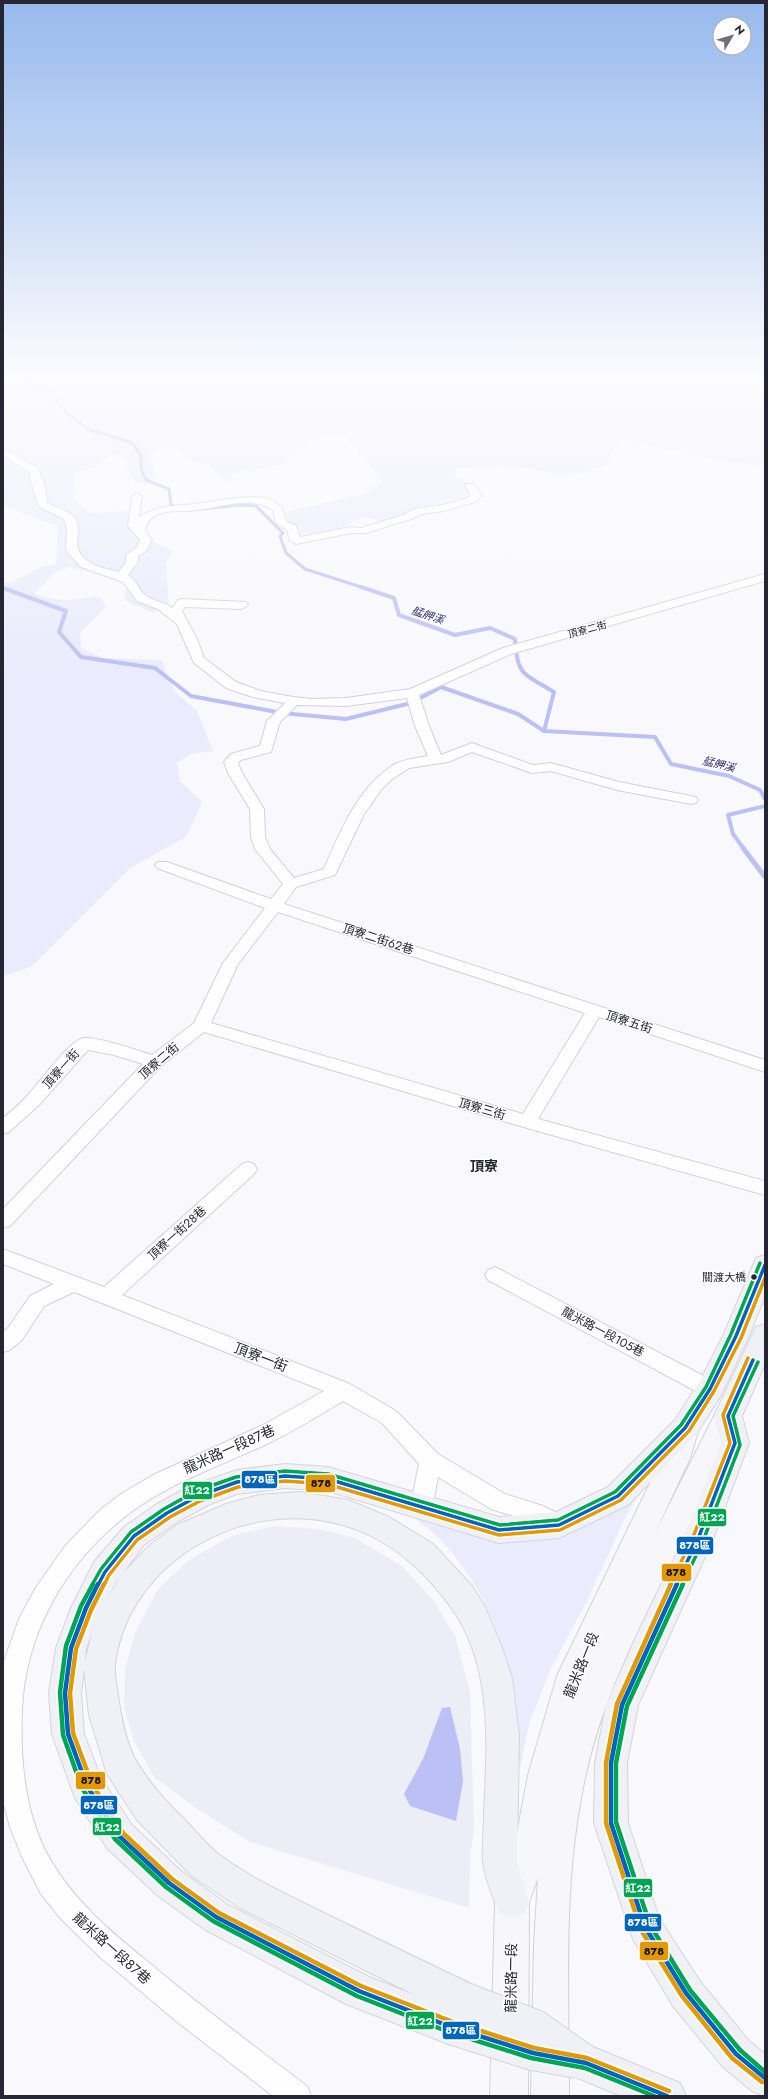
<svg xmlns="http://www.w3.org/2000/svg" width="768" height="2099" viewBox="0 0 768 2099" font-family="Jost,'Noto Sans TC',sans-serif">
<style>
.built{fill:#ecedf7}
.green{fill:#eaebfc}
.water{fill:#bcc1f5}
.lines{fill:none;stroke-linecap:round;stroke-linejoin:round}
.stream-far2{stroke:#bcc1f5;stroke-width:3}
.stream-far1{stroke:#bcc1f5;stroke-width:4}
.stream{stroke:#bcc1f5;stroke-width:5}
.minor-casing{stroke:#d1d2da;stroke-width:2}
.secondary-casing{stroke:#d1d2da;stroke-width:2}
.primary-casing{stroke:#d5d5d9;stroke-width:2}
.minor{fill:#fefeff;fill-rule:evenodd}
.secondary{fill:#f7f7fa;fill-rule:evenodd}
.primary{fill:#f0f1f7;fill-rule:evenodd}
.primary-bridge-casing{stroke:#d5d5d9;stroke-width:36;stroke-linecap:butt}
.primary-bridge{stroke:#f0f1f7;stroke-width:34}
.bus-1-far1-casing{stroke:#fff;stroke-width:6}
.bus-1-casing{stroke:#fff;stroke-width:8}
.bus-2-far1-casing{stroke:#fff;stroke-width:6}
.bus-2-casing{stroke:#fff;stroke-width:8}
.bus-3-far1-casing{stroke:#fff;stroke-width:6}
.bus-3-casing{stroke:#fff;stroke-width:8}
.bus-1-far1{stroke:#0065bd;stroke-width:3.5}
.bus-1{stroke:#0065bd;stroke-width:4.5}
.bus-2-far1{stroke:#e29905;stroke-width:3.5}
.bus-2{stroke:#e29905;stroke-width:4.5}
.bus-3-far1{stroke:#00a651;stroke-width:3.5}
.bus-3{stroke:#00a651;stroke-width:4.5}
.bus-dot{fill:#252632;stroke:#fff;stroke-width:1.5}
.labels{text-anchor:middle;stroke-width:3;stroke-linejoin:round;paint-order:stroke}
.far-street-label{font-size:10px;fill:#252632;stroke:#fff}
.far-water-label{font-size:11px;font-style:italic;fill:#292374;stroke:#fff}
.bus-label{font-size:11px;fill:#252632;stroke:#fff;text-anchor:end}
.street-label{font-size:12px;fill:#252632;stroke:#fff}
.quarter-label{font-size:14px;font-weight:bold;fill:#252632;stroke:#fff}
.near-street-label{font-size:14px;fill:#252632;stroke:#fff}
.line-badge{stroke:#fff;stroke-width:1.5}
.badge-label{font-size:11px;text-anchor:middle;font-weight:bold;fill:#fff}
.pale-badge-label{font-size:11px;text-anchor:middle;font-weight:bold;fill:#111}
</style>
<rect width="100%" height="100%" fill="#f9f9fd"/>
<polygon class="built" points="275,1526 318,1529 355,1538 402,1566 433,1600 455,1636 470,1692 474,1829 470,1857 469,1908 250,1842 196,1808 154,1777 134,1741 124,1708 125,1669 135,1633 158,1589 190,1559 234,1535"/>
<g class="green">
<path d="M3,380h762v83l-10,2 -27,-3 -102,-22 -10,4 -8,20 -26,9 -25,2 -29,-7 -27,-2 -44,2 -2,7 22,15 -4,3 -94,29c-23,-11 -21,-1 -40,8 -10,4 -36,4 -47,2l-7,-20 78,-18 20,-12 -39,-47 -24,2 -18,8 -21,20 -47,8 -6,9 -19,-16 -25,-8 -6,-10h-16l-12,4 7,33 -22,-2 -14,-29 -15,3 -9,10 -22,6 -3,25 20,15 35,-2 13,25 33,15 -7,12 3,47 -18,2 -27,-12 4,-19 -59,-14 -15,6 -19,20c20,9 39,8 60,3l6,2 5,9 -26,26 1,15 22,10 58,2 14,32 22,19 16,40 -23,3 -13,9 3,18 22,21 -16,35 -56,31 -99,99 -28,9v-394l7,1 31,-16 15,-3 2,-37 -55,-22z"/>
<path d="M650,1475l-26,45 -38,83 -35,65 -22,56 -9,45c-3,-32 -3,-66 -11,-97 -12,-52 -37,-104 -78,-141 -8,-7 -18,-13 -27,-20l112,27z"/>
</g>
<polygon class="water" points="450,1707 460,1749 463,1781 456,1821 410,1806 404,1794 423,1759 442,1708"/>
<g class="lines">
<g class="stream-far2">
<polyline points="19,380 49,392 66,412 88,429 132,443 141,455 141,468 146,480 169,489 171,505 179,508"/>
<polyline points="191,510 241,505 256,506 283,533 280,536 286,553 305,569 364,588"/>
</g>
<g class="stream-far1">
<path d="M361,587l33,11 5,17 56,20 35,-7 25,11c2,38 9,34 39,53l-10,39 111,6 16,27 58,12 31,14 5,9"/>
<polyline points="3,588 66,611 59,632 81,657 155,668 191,696 282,713 346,719 411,703 441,687 518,714 544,731"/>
<polyline points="744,849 733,834 728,815 765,806"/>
</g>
<polyline class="stream" points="743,848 765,877"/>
<g class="minor-casing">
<g id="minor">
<path d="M722,380c14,0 32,1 43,9v7l-10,-6 -31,-8z"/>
<path d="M3,448l35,20 7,19 2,16c7,4 19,7 25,12 16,15 -7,31 17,47 9,6 20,7 30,10l7,-10v-7l11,-8 3,-7 -12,-14 4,-30 5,-3 5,3 -3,21c18,-12 36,-11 56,-13 24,-3 46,-9 71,-6 6,1 11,6 16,9l4,14 10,5 4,11 51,-10 10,1 42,-13 12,-6 27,-4 25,-7 4,-3 -6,-9 1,-2h8l8,11 -7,7 -32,9 -21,3 -11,5 -45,14h-15l-55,11 -6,-3 -3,-11 -11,-7 -3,-13c-23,-15 -53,-2 -78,0 -12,2 -26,0 -37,4 -8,4 -11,8 -13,16l7,10 -6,11 -8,5v6l-10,13c10,6 11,16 18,21 8,5 18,6 26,12l6,-8 4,-1 64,3 2,3 -6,4 -57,-2 -3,4 15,28 7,19 32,24 25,9 32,6 19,2 34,-1 64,-9 93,-41 262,-74v7l-254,73 -92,41 10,31 12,29 31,-12 61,22 18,-2 68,19 77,15 2,3 -2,3 -5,1 -74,-14 -66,-19 -19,2 -60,-21 -24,10 -39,6 -17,11 -11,11 -17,24 -29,61 -39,12 -12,17 481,156v12l-166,-55 -61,102 227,62v14l-238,-67 -323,-96 -43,34 -151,160 -7,2v-19l140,-145 -29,-9 -26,-5 -49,55 -30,27 -6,2v-16c8,-7 16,-13 23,-21 11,-11 44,-58 58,-59 16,-1 52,12 68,17l42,-32 29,-60 42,-55 -108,-40 -2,-3 2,-3h10l104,37 12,-15 -28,-35 -4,-12 -1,-28 -22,-36 -4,-11 7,-8 29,-8 7,-25 18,-18 -32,-6 -27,-9 -32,-25 -17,-39 -19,-15 -21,-8 -14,-19 -42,-15 -15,-17 1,-22 -3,-9 -26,-13 -9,-34 -26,-17zM407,698l8,28 13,30c-11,2 -23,3 -33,8 -37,22 -55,68 -71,105l-30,9 -24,-29 -5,-12 -1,-28 -22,-36 -4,-10 3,-3 30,-8 9,-30 17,-17 49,1zM278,912l307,101 -62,101 -312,-91 27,-59z"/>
<path d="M248,1162l6,2 3,5 -3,5 -132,121 228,89 46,27 42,43 67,40 38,12 22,11 3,7 -3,7 -8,3 -28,-13 -38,-12 -53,-32 -6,31 -3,7 -8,3 -8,-3 -3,-7 9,-44 -37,-41 -39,-22c-24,15 -50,30 -76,43 -52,24 -107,42 -151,80 -55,47 -91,113 -94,186 -2,46 2,96 22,138 25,50 67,84 109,118 50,42 102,81 154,120l4,10h-38l-97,-75 -76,-64 -38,-37 -21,-26 -19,-37 -12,-30 -7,-27v-136l16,-45 16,-30 30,-43 36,-37 20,-15 32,-19 110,-50 61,-34 -250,-99 -30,14 -22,34 -12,10 -7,2v-20l5,-4 22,-32 24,-12 -51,-20v-15l101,38 138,-123z"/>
<polygon points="495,1267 717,1383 720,1389 717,1395 710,1398 703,1395 488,1280 485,1275 488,1270"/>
</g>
</g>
<g class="secondary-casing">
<path id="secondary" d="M728,1405l10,3 4,8c-27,55 -53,110 -80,165 -31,63 -61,124 -76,193 -24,104 -17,216 -17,322h-38l3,-151 4,-67 -9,24 -1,194h-38l5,-194 19,-53 14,-74 29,-99 105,-218 13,-38 10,-4 10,4 4,8 -9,30 -36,77 64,-127z"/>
</g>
<g class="primary-casing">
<g id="primary">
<path d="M765,1255v41l-16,40 -29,61 -25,39 -67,69 -69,33 -60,5 -171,-52 -43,-3 -48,6 -29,11 -31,17 -33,23 -28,37 -13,24 18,-31 29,-30 27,-20 49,-21 33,-9 41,-3 48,8 41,17 44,27 39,42 13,21 17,41 10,30 7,58 -2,126 12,40 -5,12 -12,5 -12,-5c-7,-16 -16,-37 -17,-54 -1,-15 1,-30 1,-45 3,-69 10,-150 -34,-209 -26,-36 -61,-67 -104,-80 -98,-31 -217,33 -231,138 -1,10 2,22 3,32 3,19 7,43 16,61 13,24 32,45 52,64 10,11 20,23 31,32 34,26 73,43 111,62 47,23 95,46 143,69l5,13 -5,13 -9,3 7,14 -5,13 -13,5 -105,-41 -142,-75 -47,-34 -50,-47 -32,-50 -23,-64 -3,-41 7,-45 15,-40 23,-46 30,-35 33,-23 31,-17 49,-17 48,-6 43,3 171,50 57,-5 52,-25 67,-67 25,-39 23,-45 33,-78zM92,1633l-7,29 1,-14zM84,1669l5,46 18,59 30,46 55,56 48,32 175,87 -46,-18 -141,-72 -47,-34 -50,-47 -31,-48 -16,-42 -3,-41z"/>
<polygon points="765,1324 765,1364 742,1416 749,1443 713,1539 638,1705 627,1763 628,1823 659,1918 699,1980 749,2041 765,2054 765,2096 764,2096 752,2091 723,2067 673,2006 633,1939 594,1823 595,1763 606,1705 635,1639 684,1537 721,1443 714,1416 756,1327"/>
<polygon points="586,2044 680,2083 686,2096 621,2096 573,2076 567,2063 573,2050"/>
</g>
</g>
<use href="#minor" class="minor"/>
<use href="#secondary" class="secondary"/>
<use href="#primary" class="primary"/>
<g class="primary-bridge-casing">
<g id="primary-bridge">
<polyline points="458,1997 535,2027 586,2063"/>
<polyline points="451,2027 533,2053 578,2061"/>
</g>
</g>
<use href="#primary-bridge" class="primary-bridge"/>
<g class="bus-1-far1-casing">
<g id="bus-1-far1">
<polyline points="98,1585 105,1572 134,1536 167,1513 198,1496 237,1482 285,1476 328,1479 499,1530 559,1525 618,1496 685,1428 710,1389 736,1336 765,1265"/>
<polyline points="676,1585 698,1539 735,1443 728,1416 753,1360"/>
</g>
</g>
<g class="bus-1-casing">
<g id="bus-1">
<polyline points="98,1584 86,1608 71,1648 65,1693 68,1734 87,1786 119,1836 169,1883 216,1917 359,1991 451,2027 533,2053 586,2063 667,2096"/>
<polyline points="677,1584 622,1705 611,1763 611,1823 645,1927 686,1993 736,2054 765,2078"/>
</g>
</g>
<g class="bus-2-far1-casing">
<g id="bus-2-far1">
<polyline points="104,1585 109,1575 137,1540 170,1517 200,1501 238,1487 285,1481 327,1484 499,1535 560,1530 621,1500 689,1431 714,1391 741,1338 765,1278"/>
<polyline points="670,1585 693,1537 730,1443 723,1415 748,1358"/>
</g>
</g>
<g class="bus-2-casing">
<g id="bus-2">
<polyline points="104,1584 91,1610 76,1649 70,1693 73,1733 92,1784 123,1833 172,1879 219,1913 361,1986 453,2022 534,2048 587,2058 669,2091"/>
<polyline points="671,1584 617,1704 606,1763 606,1823 641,1930 682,1996 732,2058 762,2082"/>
</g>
</g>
<g class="bus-3-far1-casing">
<g id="bus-3-far1">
<polyline points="92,1585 101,1569 131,1532 164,1509 196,1491 236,1477 285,1471 328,1474 500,1525 558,1520 615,1492 681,1425 706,1387 731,1334 760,1263"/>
<polyline points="682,1585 703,1541 740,1445 733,1416 758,1362"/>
</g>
</g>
<g class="bus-3-casing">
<g id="bus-3">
<polyline points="93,1584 81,1606 66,1646 60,1692 63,1735 82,1788 115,1839 166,1887 213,1921 357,1996 449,2032 531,2058 585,2068 654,2096"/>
<polyline points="683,1584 627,1706 616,1763 616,1822 650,1925 690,1990 740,2050 765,2072"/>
</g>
</g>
<use href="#bus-1-far1" class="bus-1-far1"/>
<use href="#bus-1" class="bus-1"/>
<use href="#bus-2-far1" class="bus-2-far1"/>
<use href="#bus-2" class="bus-2"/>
<use href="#bus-3-far1" class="bus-3-far1"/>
<use href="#bus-3" class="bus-3"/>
</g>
<linearGradient id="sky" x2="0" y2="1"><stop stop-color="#96b9ed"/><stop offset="0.56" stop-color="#fcfcfe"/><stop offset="1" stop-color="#fcfcfe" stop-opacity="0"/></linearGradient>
<rect width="768" height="674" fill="url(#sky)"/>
<circle class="bus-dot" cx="754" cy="1277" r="3.5"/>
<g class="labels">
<g class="far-street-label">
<text transform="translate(587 629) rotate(-15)" y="4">頂寮二街</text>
</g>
<g class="far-water-label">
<text transform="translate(428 615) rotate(19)" y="4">艋舺溪</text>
<text transform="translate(719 764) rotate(14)" y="4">艋舺溪</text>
</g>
<g class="bus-label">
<text x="746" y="1281">關渡大橋</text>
</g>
<g class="street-label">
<text transform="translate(378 939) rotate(18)" y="4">頂寮二街62巷</text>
<text transform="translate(629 1022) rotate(18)" y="4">頂寮五街</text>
<text transform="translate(159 1061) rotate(-41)" y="4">頂寮二街</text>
<text transform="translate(61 1069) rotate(-48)" y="4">頂寮一街</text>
<text transform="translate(482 1109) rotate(16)" y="4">頂寮三街</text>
<text transform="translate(177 1233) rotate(-42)" y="4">頂寮一街28巷</text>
<text transform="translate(603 1332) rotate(28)" y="4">龍米路一段105巷</text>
</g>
<g class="quarter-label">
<text x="484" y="1171">頂寮</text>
</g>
<g class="near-street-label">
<text transform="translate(261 1357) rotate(21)" y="5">頂寮一街</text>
<text transform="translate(229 1449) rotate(-24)" y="5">龍米路一段87巷</text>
<text transform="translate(581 1665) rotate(-68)" y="5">龍米路一段</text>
<text transform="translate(112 1948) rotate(42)" y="5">龍米路一段87巷</text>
<text transform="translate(511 1978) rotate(-89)" y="5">龍米路一段</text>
</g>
</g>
<g class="line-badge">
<rect x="241" y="1470" width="37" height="19" rx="4" fill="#0065bd"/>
<rect x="305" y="1474" width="31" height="19" rx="4" fill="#e29905"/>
<rect x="182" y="1481" width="31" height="19" rx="4" fill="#00a651"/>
<rect x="697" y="1508" width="30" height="19" rx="4" fill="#00a651"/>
<rect x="676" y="1536" width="38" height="19" rx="4" fill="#0065bd"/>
<rect x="661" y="1563" width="31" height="19" rx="4" fill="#e29905"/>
<rect x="75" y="1771" width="31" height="19" rx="4" fill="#e29905"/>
<rect x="80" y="1795" width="38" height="20" rx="4" fill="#0065bd"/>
<rect x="92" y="1817" width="30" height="19" rx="4" fill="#00a651"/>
<rect x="623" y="1878" width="30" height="20" rx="4" fill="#00a651"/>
<rect x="624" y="1913" width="38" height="19" rx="4" fill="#0065bd"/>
<rect x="639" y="1941" width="30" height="20" rx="4" fill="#e29905"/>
<rect x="405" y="2011" width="30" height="19" rx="4" fill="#00a651"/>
<rect x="442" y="2021" width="38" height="19" rx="4" fill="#0065bd"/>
</g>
<g class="badge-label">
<text x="260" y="1483">878區</text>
<text x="197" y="1494">紅22</text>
<text x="712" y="1521">紅22</text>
<text x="695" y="1549">878區</text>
<text x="99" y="1809">878區</text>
<text x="107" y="1831">紅22</text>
<text x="638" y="1892">紅22</text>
<text x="643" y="1926">878區</text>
<text x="420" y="2025">紅22</text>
<text x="461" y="2034">878區</text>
</g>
<g class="pale-badge-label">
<text x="321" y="1487">878</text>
<text x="676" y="1576">878</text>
<text x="91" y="1784">878</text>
<text x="654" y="1955">878</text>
</g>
<rect width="768" height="2099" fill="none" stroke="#252632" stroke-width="8"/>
<g transform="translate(732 36) rotate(52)"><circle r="19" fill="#ffffff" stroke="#a8a8ad"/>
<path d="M0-3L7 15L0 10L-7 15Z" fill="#6f7079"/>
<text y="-6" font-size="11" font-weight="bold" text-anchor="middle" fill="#252632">N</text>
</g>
</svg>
